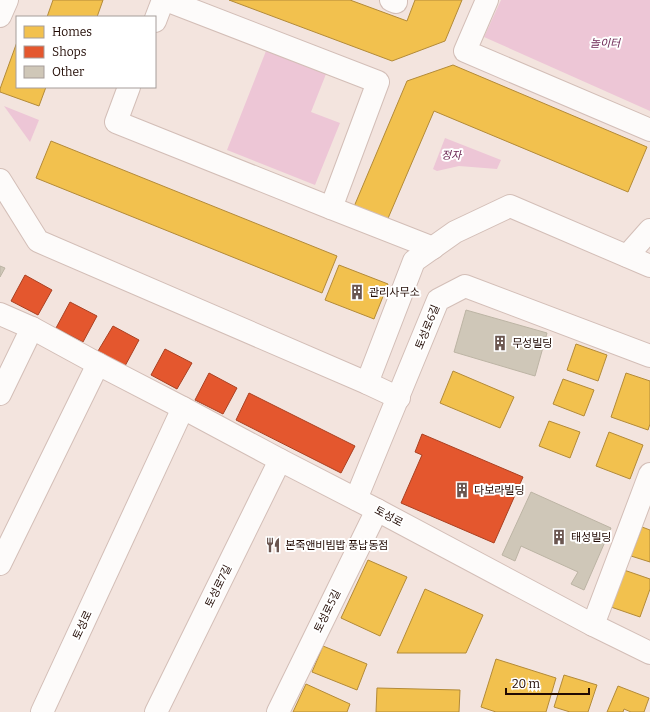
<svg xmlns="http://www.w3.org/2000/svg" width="650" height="712" viewBox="0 0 650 712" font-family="Bitter,'Noto Sans KR',serif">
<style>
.green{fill:#edc6d6}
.homes{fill:#f2c14e;stroke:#b38a38}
.shops{fill:#e4572e;stroke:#aa4021}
.building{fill:#cfc7b8;stroke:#bcb4a4}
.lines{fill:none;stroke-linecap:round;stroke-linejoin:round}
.minor-casing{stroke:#d3beb7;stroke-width:24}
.minor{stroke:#fdfbfa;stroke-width:22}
.labels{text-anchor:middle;stroke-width:4;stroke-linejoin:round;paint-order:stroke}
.park-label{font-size:11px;font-style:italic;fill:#6c2754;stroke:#fff}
.poi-label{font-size:11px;fill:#210a03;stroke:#fff;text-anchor:start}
.street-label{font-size:11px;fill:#210a03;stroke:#fff}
</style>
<rect width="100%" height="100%" fill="#f3e4de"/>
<g class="green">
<polygon points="501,0 650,0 650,111 484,37"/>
<polygon points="266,51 326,74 311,112 340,123 315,185 227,150"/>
<polygon points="4,106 39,120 30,142"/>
<polygon points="445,138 501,160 497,169 459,166 437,171 433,169"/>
</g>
<g class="homes">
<polygon points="53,0 103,0 97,17 47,17"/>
<polygon points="229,0 350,0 407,21 415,0 462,0 445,41 392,61"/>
<polygon points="17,42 17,87 46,87 39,106 0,92 0,89"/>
<polygon points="453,65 647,147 628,192 434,111 386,223 353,209 407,81"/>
<polygon points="51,141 337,256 322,293 36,178"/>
<polygon points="339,265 388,284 374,319 325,300"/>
<polygon points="576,344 607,355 598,381 567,370"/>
<polygon points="453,371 514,397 500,428 440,403"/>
<polygon points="626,373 650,381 650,424 648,430 611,417"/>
<polygon points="563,379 594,390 584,416 553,404"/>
<polygon points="549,421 580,432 570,458 539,446"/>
<polygon points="609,432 643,445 630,479 596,466"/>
<polygon points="642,527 650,530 650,562 631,556"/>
<polygon points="368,560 407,577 380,636 341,618"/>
<polygon points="624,570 650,579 650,589 640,617 611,607"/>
<polygon points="425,589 483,615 466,653 397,653"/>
<polygon points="323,646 367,664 357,690 312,672"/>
<polygon points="496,659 556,678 546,712 496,712 481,707"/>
<polygon points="564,675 597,685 588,712 570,712 554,707"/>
<polygon points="306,684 350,704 347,712 293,712"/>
<polygon points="618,686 649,698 644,712 631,712 624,709 623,712 607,712"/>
<polygon points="377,688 460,690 459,712 376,712"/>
</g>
<g class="shops">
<polygon points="25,275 52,290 38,315 11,301"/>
<polygon points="70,302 97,316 83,342 56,328"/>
<polygon points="113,326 139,340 125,366 98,351"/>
<polygon points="165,349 192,363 177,389 151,375"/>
<polygon points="209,373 237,388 223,414 195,400"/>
<polygon points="249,393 355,446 341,473 236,420"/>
<polygon points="422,434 523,477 494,543 401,503 422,455 415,452"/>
</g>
<g class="building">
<polygon points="0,266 5,268 0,277"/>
<polygon points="466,310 547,333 535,376 454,352"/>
<polygon points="531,492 611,528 584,590 571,584 578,572 521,546 515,561 502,555"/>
</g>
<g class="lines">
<g class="minor-casing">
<g id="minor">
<polyline points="391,0 396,2 396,0"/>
<polyline points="487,0 465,51 650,130"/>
<polyline points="0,16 7,0"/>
<polyline points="155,21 163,0"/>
<polyline points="129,87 116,122 331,208 378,82 166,0"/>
<polyline points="0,180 38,241 367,383"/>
<polyline points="331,208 433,248"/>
<polyline points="627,256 650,230"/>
<polyline points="0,314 32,328 98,364 183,408 280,460 377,510 593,625 650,653"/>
<polyline points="0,394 32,328"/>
<polyline points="399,398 367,383 414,261 455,232 510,206 650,266"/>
<polyline points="356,499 438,300 465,286 650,356"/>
<polyline points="0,564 98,364"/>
<polyline points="593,625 650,474"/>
<polyline points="42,712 183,408"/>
<polyline points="156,712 280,460"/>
<polyline points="278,712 377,510"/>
</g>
</g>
<use href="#minor" class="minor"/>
</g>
<defs>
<g id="building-bare" transform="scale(1.2)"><path d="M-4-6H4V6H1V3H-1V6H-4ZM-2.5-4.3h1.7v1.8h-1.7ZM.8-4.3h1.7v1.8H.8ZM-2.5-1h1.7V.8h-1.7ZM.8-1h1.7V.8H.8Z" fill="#6a5650" stroke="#fff" stroke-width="2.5" paint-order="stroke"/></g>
<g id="restaurant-bare" transform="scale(1.2)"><path d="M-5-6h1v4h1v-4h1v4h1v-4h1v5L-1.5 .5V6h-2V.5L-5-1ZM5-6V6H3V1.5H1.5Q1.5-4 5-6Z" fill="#6a5650" stroke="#fff" stroke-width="2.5" paint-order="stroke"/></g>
</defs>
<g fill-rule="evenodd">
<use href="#building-bare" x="357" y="292"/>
<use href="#building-bare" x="500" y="343"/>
<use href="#building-bare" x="462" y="490"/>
<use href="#building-bare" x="559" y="537"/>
<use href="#restaurant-bare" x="273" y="545"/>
</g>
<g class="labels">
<g class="park-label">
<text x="605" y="47">놀이터</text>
<text x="451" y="159">정자</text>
</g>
<g class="poi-label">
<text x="369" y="296">관리사무소</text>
<text x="512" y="347">무성빌딩</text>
<text x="474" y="494">다보라빌딩</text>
<text x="571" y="541">태성빌딩</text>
<text x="285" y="549">본죽앤비빔밥 풍납동점</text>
</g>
<g class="street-label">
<text transform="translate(427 327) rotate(-68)" y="4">토성로6길</text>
<text transform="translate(389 516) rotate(28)" y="4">토성로</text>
<text transform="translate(218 586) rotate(-64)" y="4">토성로7길</text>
<text transform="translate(327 611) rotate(-64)" y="4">토성로5길</text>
<text transform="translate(82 625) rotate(-65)" y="4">토성로</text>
</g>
</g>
<rect x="16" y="16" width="140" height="72" fill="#ffffff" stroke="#a69d9a"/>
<rect x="24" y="26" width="20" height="12" fill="#f2c14e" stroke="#a69d9a"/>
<text x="52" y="36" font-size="12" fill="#210a03">Homes</text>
<rect x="24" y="46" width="20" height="12" fill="#e4572e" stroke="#a69d9a"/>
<text x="52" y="56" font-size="12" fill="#210a03">Shops</text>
<rect x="24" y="66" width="20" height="12" fill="#cfc7b8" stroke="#a69d9a"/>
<text x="52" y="76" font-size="12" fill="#210a03">Other</text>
<path d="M506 688v6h83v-6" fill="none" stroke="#210a03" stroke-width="2"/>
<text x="512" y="688" font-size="12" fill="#210a03" stroke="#ffffff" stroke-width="3" paint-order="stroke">20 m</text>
</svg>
